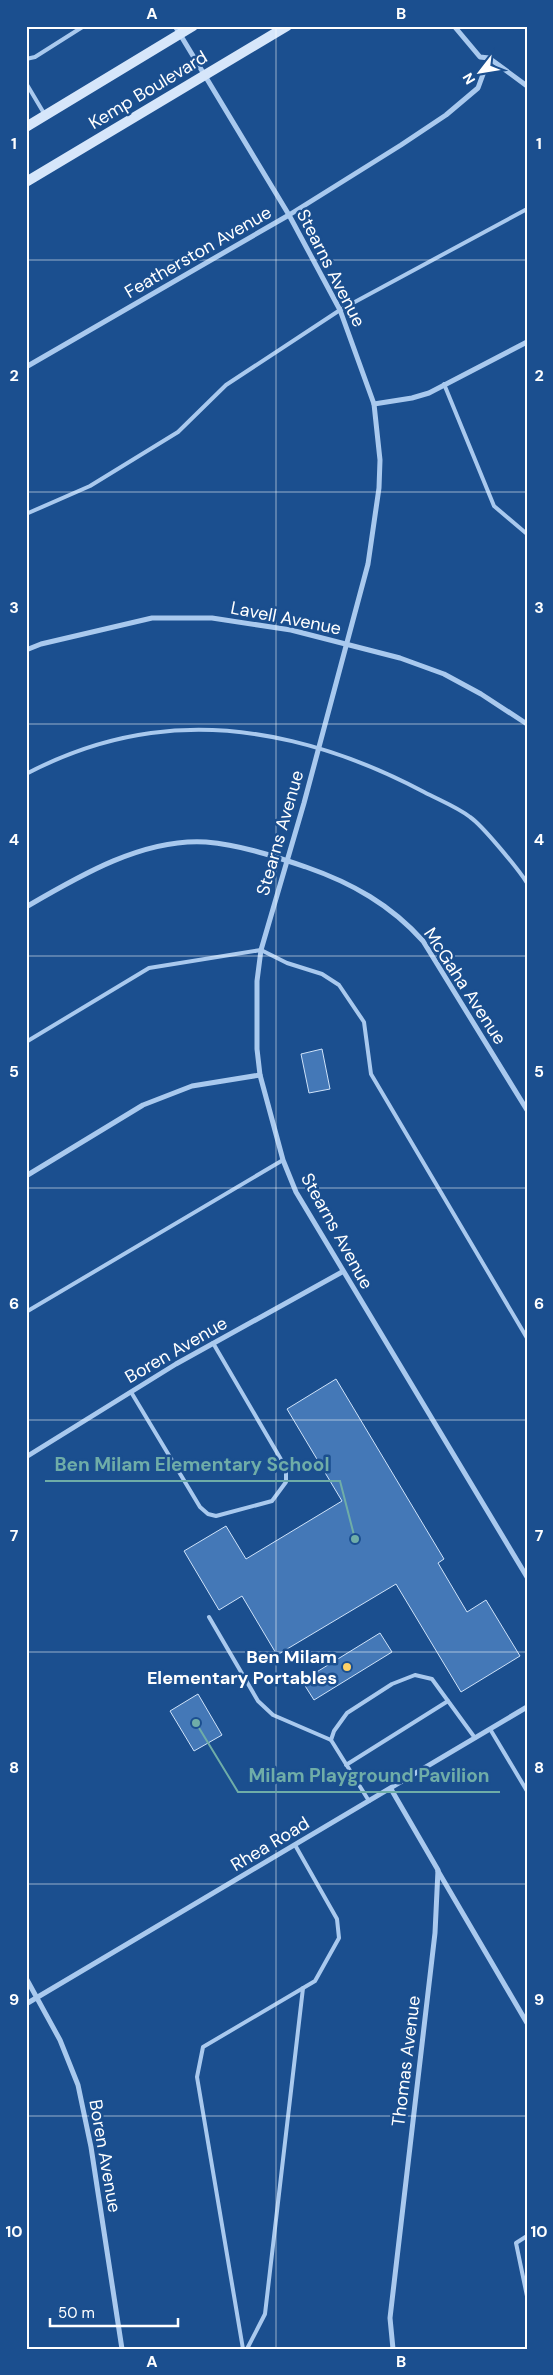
<svg xmlns="http://www.w3.org/2000/svg" width="553" height="2375" viewBox="0 0 553 2375" font-family="'DM Sans',sans-serif">
<style>
.building{fill:#4478b7;stroke:#cfe3fa}
.lines{fill:none;stroke-linecap:round;stroke-linejoin:round}
.service{stroke:#a9c9ee;stroke-width:4}
.minor{stroke:#a9c9ee;stroke-width:5}
.secondary{stroke:#d6e6fa;stroke-width:10}
.grid{fill:none;stroke:#fff;stroke-width:1;stroke-opacity:0.55}
.poi-dot{fill:#ffd166;stroke:#1b4f8f;stroke-width:2}
.labels{text-anchor:middle;stroke-width:5;stroke-linejoin:round;paint-order:stroke}
.street-label{font-size:18px;fill:#fff;stroke:#1b4f8f}
.poi-label{font-size:18px;font-weight:bold;fill:#fff;stroke:#1b4f8f;text-anchor:end}
.leader{fill:none;stroke:#6fada8;stroke-width:2}
.callout-dot{fill:#6fada8;stroke:#1b4f8f;stroke-width:2}
.callout-label{font-size:19px;text-anchor:middle;font-weight:bold;fill:#6fada8;stroke:#1b4f8f;stroke-width:5;stroke-linejoin:round;paint-order:stroke}
.neatline{fill:none;stroke:#fff;stroke-width:2}
.grid-label{font-size:16px;text-anchor:middle;font-weight:bold;fill:#fff}
</style>
<rect width="100%" height="100%" fill="#1b4f8f"/>
<g class="building">
<polygon points="322,1049 330,1089 309,1093 301,1054"/>
<polygon points="336,1379 444,1559 438,1563 467,1612 486,1600 520,1656 461,1692 396,1584 277,1655 242,1596 219,1610 184,1551 226,1526 246,1559 342,1501 287,1409"/>
<polygon points="380,1633 392,1652 314,1700 302,1681"/>
<polygon points="198,1694 222,1735 194,1751 170,1711"/>
</g>
<g class="lines">
<g class="service">
<polyline points="26,59 35,57 84,26"/>
<polyline points="26,83 45,115"/>
<polyline points="444,384 494,506 527,534"/>
<polyline points="26,514 90,486 178,432 226,385 340,310 527,209"/>
<path d="M26,774c40,-21 81,-35 125,-41 95,-13 190,15 273,59 15,8 33,15 46,25 12,8 49,53 57,66"/>
<polyline points="26,1042 149,968 261,950 287,963 322,974 339,985 364,1022 371,1074 527,1338"/>
<polyline points="26,1312 283,1160"/>
<polyline points="131,1392 200,1507 208,1514 216,1516 272,1501 286,1482 286,1468 213,1343"/>
<polyline points="209,1617 258,1701 273,1715 331,1740"/>
<polyline points="490,1729 527,1791"/>
<polyline points="346,1765 448,1701"/>
<polyline points="369,1801 331,1740 334,1731 347,1713 392,1684 415,1675 432,1679 475,1738"/>
<polyline points="527,2236 516,2243 527,2296"/>
<polyline points="243,2349 197,2077 203,2047 315,1981 339,1938 337,1919 295,1845"/>
<polyline points="247,2349 265,2314 303,1988"/>
</g>
<g class="minor">
<polyline points="175,26 289,215 340,310 374,404 380,460 379,488 368,564 304,803 261,950 257,981 257,1049 260,1075 283,1160 296,1192 527,1577"/>
<polyline points="454,26 480,57 489,58 527,86"/>
<polyline points="26,367 289,215 401,145 446,115 478,88 489,58"/>
<polyline points="374,404 412,398 429,393 527,342"/>
<polyline points="26,650 41,644 152,618 212,618 291,630 400,658 444,674 481,694 527,724"/>
<path d="M26,907c53,-31 117,-69 180,-65 35,3 67,14 100,25 46,16 85,38 117,74l104,169"/>
<polyline points="26,1176 143,1105 192,1086 260,1075"/>
<polyline points="26,1457 176,1364 342,1272"/>
<polyline points="391,1789 438,1870 435,1933 390,2318 393,2349"/>
<polyline points="438,1871 527,2023"/>
<polyline points="26,1978 60,2040 78,2085 91,2147 122,2349"/>
<polyline points="26,2004 527,1707"/>
</g>
<g class="secondary">
<polyline points="26,127 193,26"/>
<polyline points="26,182 287,26"/>
</g>
</g>
<path class="grid" d="M276,26v2323M26,260h501M26,492h501M26,724h501M26,956h501M26,1188h501M26,1420h501M26,1652h501M26,1884h501M26,2116h501"/>
<circle class="poi-dot" cx="347" cy="1667" r="5"/>
<g class="labels">
<g class="street-label">
<text transform="translate(148 90) rotate(-31)" y="6">Kemp Boulevard</text>
<text transform="translate(198 252) rotate(-30)" y="6">Featherston Avenue</text>
<text transform="translate(331 268) rotate(63)" y="6">Stearns Avenue</text>
<text transform="translate(286 618) rotate(11)" y="6">Lavell Avenue</text>
<text transform="translate(280 833) rotate(-74)" y="6">Stearns Avenue</text>
<text transform="translate(465 986) rotate(57)" y="6">McGaha Avenue</text>
<text transform="translate(337 1231) rotate(61)" y="6">Stearns Avenue</text>
<text transform="translate(176 1350) rotate(-30)" y="6">Boren Avenue</text>
<text transform="translate(270 1844) rotate(-31)" y="6">Rhea Road</text>
<text transform="translate(406 2061) rotate(-83)" y="6">Thomas Avenue</text>
<text transform="translate(105 2156) rotate(80)" y="6">Boren Avenue</text>
</g>
<g class="poi-label">
<text x="337" y="1663">Ben Milam<tspan x="337" dy="21">Elementary Portables</tspan></text>
</g>
</g>
<path class="leader" d="M355 1539L340 1481H45M196 1723L238 1792H500"/>
<g class="callout-dot">
<circle cx="355" cy="1539" r="5"/>
<circle cx="196" cy="1723" r="5"/>
</g>
<g class="callout-label">
<text x="192" y="1471">Ben Milam Elementary School</text>
<text x="369" y="1782">Milam Playground Pavilion</text>
</g>
<rect width="553" height="2375" fill="none" stroke="#1b4f8f" stroke-width="55"/>
<g transform="translate(480 72) rotate(239)" stroke="#1b4f8f" stroke-width="4" paint-order="stroke">
<path d="M0-4L9 19L0 12L-9 19Z" fill="#ffffff"/>
<text y="-8" font-size="14" font-weight="bold" text-anchor="middle" fill="#ffffff">N</text>
</g>
<path d="M50 2318v8h128v-8" fill="none" stroke="#ffffff" stroke-width="2.5"/>
<text x="58" y="2318" font-size="15" fill="#ffffff" stroke="#1b4f8f" stroke-width="4" paint-order="stroke">50 m</text>
<rect x="28" y="28" width="498" height="2320" class="neatline"/>
<g class="grid-label">
<text x="152" y="19">A</text>
<text x="401" y="19">B</text>
<text x="14" y="149">1</text>
<text x="539" y="149">1</text>
<text x="14" y="381">2</text>
<text x="539" y="381">2</text>
<text x="14" y="613">3</text>
<text x="539" y="613">3</text>
<text x="14" y="845">4</text>
<text x="539" y="845">4</text>
<text x="14" y="1077">5</text>
<text x="539" y="1077">5</text>
<text x="14" y="1309">6</text>
<text x="539" y="1309">6</text>
<text x="14" y="1541">7</text>
<text x="539" y="1541">7</text>
<text x="14" y="1773">8</text>
<text x="539" y="1773">8</text>
<text x="14" y="2005">9</text>
<text x="539" y="2005">9</text>
<text x="14" y="2237">10</text>
<text x="539" y="2237">10</text>
<text x="152" y="2367">A</text>
<text x="401" y="2367">B</text>
</g>
</svg>
